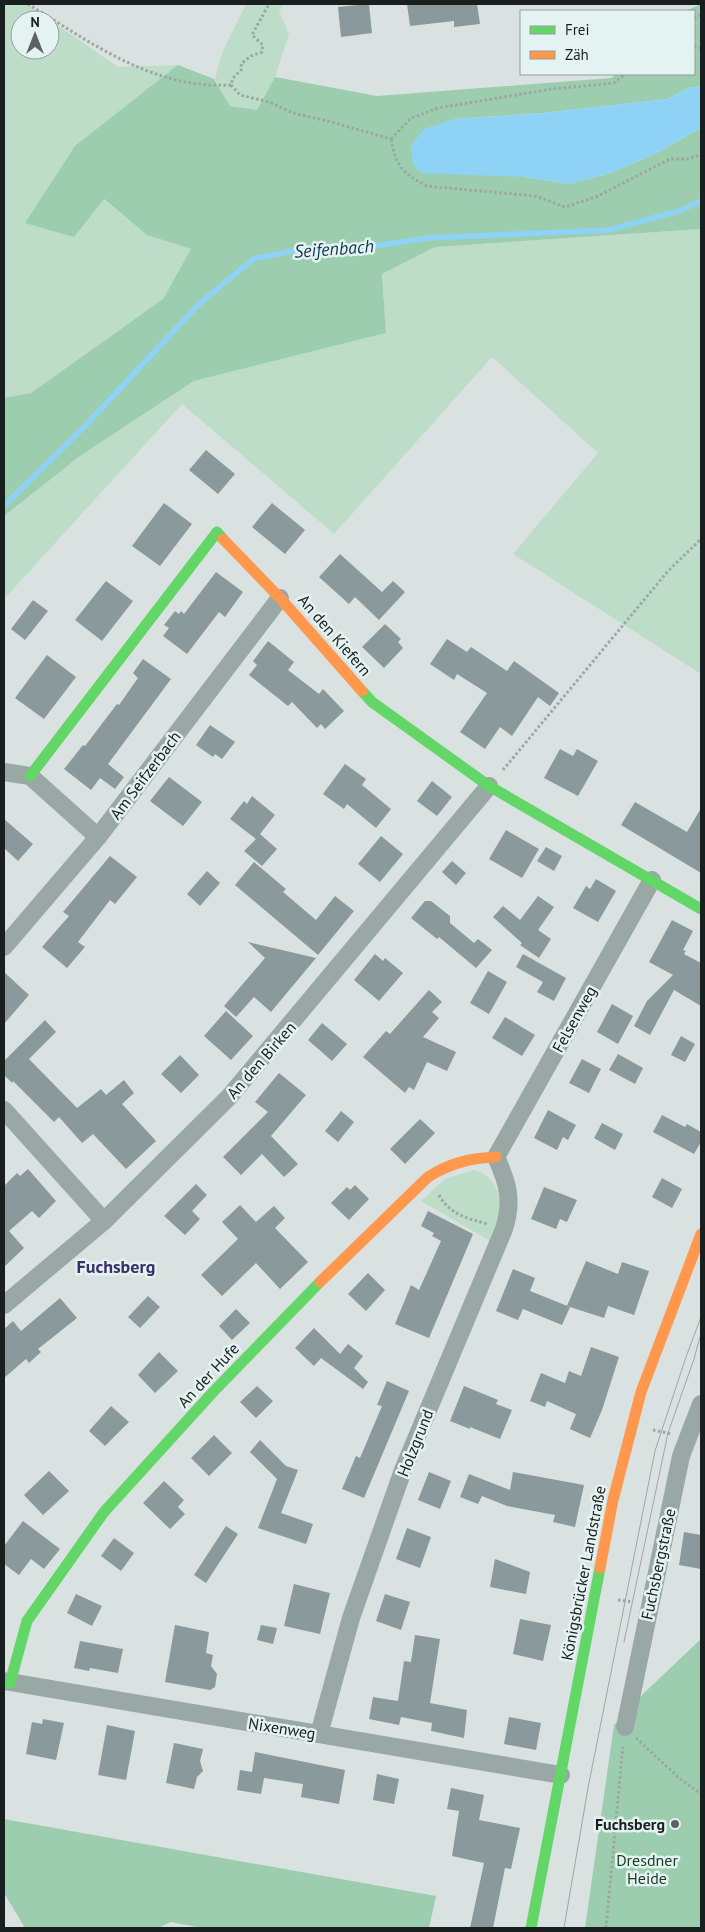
<svg xmlns="http://www.w3.org/2000/svg" width="705" height="1932" viewBox="0 0 705 1932" font-family="'PT Sans',sans-serif">
<style>
.green{fill:#bdddc8;fill-rule:evenodd}
.forest{fill:#9ccdaf}
.water{fill:#8ed3f5}
.lines{fill:none;stroke-linecap:round;stroke-linejoin:round}
.stream{stroke:#8ed3f5;stroke-width:5.5}
.building{fill:#8a999c}
.path{stroke:#9da6a4;stroke-width:3;stroke-dasharray:2.5 2.5;stroke-linecap:butt}
.street{stroke:#99a8a4;stroke-width:18}
.fast{stroke:#63d668;stroke-width:11}
.slow{stroke:#ff974d;stroke-width:11}
.tram{stroke:#9ea6a5;stroke-width:1}
.poi-dot{fill:#5d6362;stroke:#e4f2f1;stroke-width:2}
.labels{text-anchor:middle;stroke-width:5;stroke-linejoin:round;paint-order:stroke}
.street-label{font-size:16px;fill:#191e1e;stroke:#e4f2f1}
.poi-label{font-size:16px;font-weight:bold;fill:#191e1e;stroke:#e4f2f1;text-anchor:end}
.park-label{font-size:16px;fill:#193c26;stroke:#e4f2f1}
.water-label{font-size:18px;font-style:italic;fill:#0e394d;stroke:#e4f2f1}
.neighbourhood-label{font-size:18px;font-weight:bold;fill:#3c2e69;stroke:#e4f2f1}
</style>
<rect width="100%" height="100%" fill="#dae2e1"/>
<g class="green">
<path d="M4,4h23l91,63 60,-2 -20,17 -55,117 44,36 44,14 -28,50 -132,94 -27,5zM20,20h30v30h-30z"/>
<polygon points="246,4 283,4 279,11 289,34 275,77 257,110 230,106 215,79 222,53"/>
<polygon points="701,229 701,674 513,554 598,453 492,357 334,534 182,404 4,599 4,516 80,456 194,381 386,333 382,274 435,247"/>
<path d="M474,1170c20,4 31,29 26,48 -2,8 -6,16 -10,23l-69,-40 24,-22z"/>
</g>
<g class="forest">
<polygon points="701,4 701,86 688,88 668,99 543,113 454,119 524,177 570,184 610,173 653,155 701,128 701,229 435,247 382,274 386,333 194,381 80,456 4,516 4,398 31,393 163,299 191,249 147,235 104,199 74,237 25,223 75,146 178,65 214,79 230,106 257,110 275,77 377,96 611,78 616,74 694,74 694,11 686,11"/>
<polygon points="701,1639 701,1928 585,1928 614,1725 644,1693"/>
<polygon points="4,1819 436,1896 429,1928 202,1928 171,1922 158,1928 25,1928 4,1893"/>
</g>
<polygon class="water" points="701,86 701,128 653,155 610,173 570,184 524,177 422,173 413,165 411,145 424,129 454,119 543,113 668,99 688,88"/>
<g class="lines">
<polyline class="stream" points="4,506 85,426 198,305 253,259 303,249 354,249 428,238 609,230 679,211 701,201"/>
</g>
<g class="building">
<polygon points="369,4 372,33 341,37 338,7"/>
<polygon points="407,4 477,4 480,24 454,27 454,21 410,26"/>
<polygon points="206,450 235,474 218,494 189,470"/>
<polygon points="164,503 192,524 160,566 132,546"/>
<polygon points="272,503 305,530 285,554 252,527"/>
<polygon points="340,554 382,592 393,581 405,592 379,620 355,597 349,604 319,577"/>
<polygon points="216,572 243,592 225,617 219,612 187,654 163,636 169,628 164,625 175,611 179,614 181,611 184,614"/>
<polygon points="106,581 133,601 102,641 75,620"/>
<polygon points="33,600 48,611 25,640 11,629"/>
<polygon points="385,624 401,639 398,642 403,648 384,668 362,647"/>
<polygon points="447,639 467,652 471,647 507,671 514,661 559,693 550,706 538,697 512,736 500,727 485,749 460,732 487,693 457,674 454,680 430,664"/>
<polygon points="268,641 294,662 288,670 319,694 323,689 344,711 325,729 321,724 317,728 292,702 288,706 249,675 257,665 253,661"/>
<polygon points="47,655 76,677 44,719 15,698"/>
<polygon points="143,659 171,679 108,764 124,777 115,789 100,778 91,790 64,769 83,745 85,746 117,704 119,705 138,678 133,673"/>
<polygon points="210,725 235,742 222,759 215,754 213,757 196,745"/>
<polygon points="560,749 573,756 577,749 598,761 578,796 544,778"/>
<polygon points="345,764 366,779 362,785 391,809 376,828 347,804 344,809 323,794"/>
<polygon points="169,777 202,802 183,826 150,801"/>
<polygon points="432,781 452,797 437,816 417,801"/>
<polygon points="252,796 275,815 260,834 277,849 262,866 244,851 256,839 230,819 244,801 247,804"/>
<polygon points="635,802 687,832 701,808 701,873 621,825"/>
<polygon points="4,819 33,844 18,861 4,848"/>
<polygon points="506,830 539,849 522,878 489,859"/>
<polygon points="381,836 403,854 380,882 358,864"/>
<polygon points="546,847 562,856 554,871 537,861"/>
<polygon points="110,856 137,877 115,904 110,900 78,942 85,947 67,968 42,947 69,916 63,912"/>
<polygon points="452,861 466,873 456,885 442,872"/>
<polygon points="254,862 286,889 283,892 316,920 335,896 354,911 318,955 235,885"/>
<polygon points="207,871 220,883 200,906 187,894"/>
<polygon points="596,879 616,891 598,922 573,908 586,886 590,889"/>
<polygon points="538,896 554,907 538,930 551,939 539,958 520,945 522,943 493,917 503,906 520,920"/>
<polygon points="425,901 431,901 450,916 450,923 474,943 478,939 492,950 476,968 439,937 437,939 411,918"/>
<polygon points="672,920 693,931 683,950 686,951 684,954 701,963 701,1006 674,990 650,1035 634,1026 647,1001 673,975 649,962"/>
<polygon points="248,942 316,958 271,1012 254,997 236,1017 224,1006 265,958"/>
<polygon points="375,954 383,961 385,958 403,973 379,1001 354,980"/>
<polygon points="523,954 566,978 554,1001 537,992 543,982 516,967"/>
<polygon points="488,971 507,982 489,1014 470,1003"/>
<polygon points="4,972 29,995 4,1024"/>
<polygon points="429,990 442,1002 432,1012 439,1018 423,1037 456,1052 447,1071 427,1062 414,1090 409,1087 405,1093 363,1057 386,1031 390,1034"/>
<polygon points="612,1004 633,1016 618,1044 597,1032"/>
<polygon points="226,1011 253,1036 231,1060 204,1036"/>
<polygon points="505,1017 535,1035 522,1056 492,1038"/>
<polygon points="45,1020 56,1032 29,1059 77,1108 101,1089 106,1095 124,1080 134,1093 122,1104 156,1141 126,1169 93,1134 82,1143 59,1117 54,1122 13,1081 12,1083 4,1075 4,1061"/>
<polygon points="322,1023 347,1044 332,1061 308,1040"/>
<polygon points="681,1036 695,1044 685,1062 671,1055"/>
<polygon points="618,1054 643,1068 635,1084 609,1070"/>
<polygon points="180,1055 199,1075 181,1093 161,1074"/>
<polygon points="582,1059 601,1069 589,1093 569,1083"/>
<polygon points="279,1073 306,1095 271,1136 298,1164 284,1177 262,1154 241,1175 223,1157 268,1112 255,1102"/>
<polygon points="548,1110 576,1125 568,1140 563,1137 557,1150 534,1138"/>
<polygon points="341,1111 354,1122 338,1142 325,1131"/>
<polygon points="662,1115 685,1127 687,1124 701,1132 701,1142 694,1154 653,1132"/>
<polygon points="420,1119 435,1133 405,1164 390,1149"/>
<polygon points="602,1123 623,1134 615,1150 594,1138"/>
<polygon points="28,1169 56,1201 39,1218 32,1211 9,1231 24,1248 4,1267 4,1186 17,1173 20,1176"/>
<polygon points="662,1178 682,1189 672,1208 652,1197"/>
<polygon points="196,1184 207,1195 192,1211 200,1219 185,1235 164,1216"/>
<polygon points="355,1185 369,1199 349,1220 331,1203 347,1187 350,1190"/>
<polygon points="544,1187 577,1200 567,1222 560,1219 556,1229 531,1219"/>
<polygon points="240,1205 256,1222 274,1206 285,1218 275,1228 308,1262 280,1289 256,1263 222,1296 201,1275 238,1239 222,1222"/>
<polygon points="428,1211 473,1234 429,1338 395,1324 411,1285 419,1290 441,1241 432,1236 434,1233 421,1226"/>
<polygon points="586,1261 618,1274 622,1262 649,1271 634,1315 608,1306 604,1318 567,1306"/>
<polygon points="513,1269 535,1278 530,1291 570,1307 562,1325 523,1309 518,1320 496,1311"/>
<polygon points="368,1273 385,1290 366,1311 348,1294"/>
<polygon points="148,1296 160,1307 140,1328 128,1317"/>
<polygon points="60,1298 77,1318 38,1349 41,1352 29,1363 26,1359 4,1378 4,1329 13,1321 21,1331"/>
<polygon points="236,1309 250,1323 232,1340 219,1326"/>
<polygon points="314,1328 340,1354 348,1344 363,1356 354,1368 368,1382 363,1389 321,1358 314,1366 295,1348"/>
<polygon points="591,1347 619,1357 602,1410 590,1438 570,1429 576,1414 547,1401 545,1407 530,1401 541,1373 565,1383 569,1371 581,1376"/>
<polygon points="159,1352 178,1371 155,1393 138,1375"/>
<polygon points="387,1381 409,1391 364,1498 342,1489 356,1456 360,1458 382,1406 377,1405"/>
<polygon points="257,1386 273,1401 256,1418 240,1402"/>
<polygon points="464,1386 498,1400 496,1404 512,1410 500,1439 470,1427 470,1429 450,1421"/>
<polygon points="111,1406 129,1422 105,1446 89,1431"/>
<polygon points="214,1435 232,1453 209,1476 191,1458"/>
<polygon points="260,1440 286,1466 298,1470 281,1513 313,1524 306,1544 258,1528 277,1479 250,1452"/>
<polygon points="49,1471 69,1491 43,1515 24,1495"/>
<polygon points="429,1472 451,1481 440,1509 418,1500"/>
<polygon points="513,1472 584,1485 575,1527 553,1522 555,1515 507,1506 482,1496 478,1504 460,1497 469,1474 510,1490"/>
<polygon points="164,1481 184,1500 178,1507 185,1514 170,1529 143,1503"/>
<polygon points="23,1521 60,1549 44,1569 31,1559 19,1575 4,1564 4,1546"/>
<polygon points="226,1526 238,1534 206,1583 194,1575"/>
<polygon points="407,1528 431,1537 420,1568 396,1559"/>
<polygon points="684,1532 701,1535 701,1569 679,1565"/>
<polygon points="114,1538 134,1553 121,1571 101,1556"/>
<polygon points="495,1559 530,1572 526,1594 490,1587"/>
<polygon points="294,1584 330,1593 320,1634 284,1626"/>
<polygon points="76,1594 102,1606 92,1626 67,1613"/>
<polygon points="385,1594 410,1602 401,1630 376,1621"/>
<polygon points="520,1619 551,1625 543,1661 513,1654"/>
<polygon points="175,1625 209,1632 206,1653 213,1655 211,1666 217,1674 215,1687 210,1690 165,1682"/>
<polygon points="261,1625 277,1628 273,1644 257,1640"/>
<polygon points="415,1635 440,1639 430,1703 467,1710 464,1738 431,1731 432,1723 401,1717 399,1725 369,1719 373,1697 398,1701 404,1661 411,1662"/>
<polygon points="80,1641 123,1649 118,1673 90,1668 89,1671 74,1668"/>
<polygon points="509,1717 541,1723 536,1750 504,1744"/>
<polygon points="43,1719 64,1723 56,1760 26,1754 32,1722 42,1724"/>
<polygon points="107,1725 135,1731 126,1780 98,1775"/>
<polygon points="174,1743 203,1749 200,1761 203,1771 197,1777 194,1789 166,1783"/>
<polygon points="255,1752 345,1770 339,1804 301,1797 303,1784 264,1778 261,1794 237,1790 240,1770 252,1772"/>
<polygon points="377,1774 399,1779 394,1804 373,1800"/>
<polygon points="451,1788 484,1795 479,1820 520,1828 511,1869 505,1868 493,1928 470,1928 484,1863 452,1856 459,1811 447,1809"/>
</g>
<g class="lines">
<g class="path">
<path d="M28,4c62,38 126,86 203,81l2,-7 9,-9 -1,-5 10,-8 11,-4 1,-7 -11,-10 17,-31"/>
<polyline points="694,18 701,15"/>
<polyline points="694,46 701,48"/>
<polyline points="231,85 240,95 269,102 293,113 328,121 391,139"/>
<path d="M391,139c5,27 11,34 36,47l108,10 30,11 31,-10 74,-38h17l14,-4"/>
<polyline points="391,139 411,118 438,108 552,89 614,83 625,74"/>
<polyline points="503,770 668,571 701,539"/>
<path d="M439,1195c10,19 29,24 49,29"/>
<polyline points="653,1430 672,1434"/>
<polyline points="618,1600 633,1602"/>
<polyline points="636,1738 678,1777 701,1794"/>
<polyline points="606,1928 623,1745"/>
</g>
<g class="street">
<polyline points="4,772 30,776 98,837"/>
<polyline points="4,947 98,837 280,598"/>
<polyline points="4,1110 104,1221"/>
<polyline points="4,1305 104,1221 229,1097 489,786"/>
<polyline points="4,1681 561,1775"/>
<polyline points="625,1727 681,1456 701,1404"/>
<path d="M319,1734l32,-116 52,-148 101,-241c9,-28 4,-46 -8,-72l156,-277"/>
</g>
<g class="fast">
<polyline points="362,691 372,702 489,786 701,909"/>
<polyline points="30,776 217,532 223,539"/>
<polyline points="10,1683 27,1621 104,1512 214,1391 320,1282"/>
<polyline points="531,1928 600,1568"/>
</g>
<g class="slow">
<polyline points="223,539 280,598 362,691"/>
<path d="M320,1282l108,-105c22,-14 43,-19 68,-20"/>
<polyline points="600,1568 613,1500 641,1392 701,1234"/>
</g>
<g class="tram">
<polyline points="624,1642 668,1433 694,1359 700,1337"/>
<polyline points="564,1928 588,1788 655,1451 686,1357 701,1317"/>
</g>
</g>
<circle class="poi-dot" cx="675" cy="1824" r="5"/>
<g class="labels">
<g class="street-label">
<text transform="translate(335 635) rotate(49)" y="6">An den Kiefern</text>
<text transform="translate(145 775) rotate(-53)" y="6">Am Seifzerbach</text>
<text transform="translate(574 1019) rotate(-61)" y="6">Felsenweg</text>
<text transform="translate(261 1060) rotate(-49)" y="6">An den Birken</text>
<text transform="translate(208 1375) rotate(-47)" y="6">An der Hufe</text>
<text transform="translate(415 1443) rotate(-68)" y="6">Holzgrund</text>
<text transform="translate(658 1564) rotate(-78)" y="6">Fuchsbergstraße</text>
<text transform="translate(583 1573) rotate(-79)" y="6">Königsbrücker Landstraße</text>
<text transform="translate(282 1728) rotate(9)" y="6">Nixenweg</text>
</g>
<g class="poi-label">
<text x="665" y="1830">Fuchsberg</text>
</g>
<g class="park-label">
<text x="647" y="1866">Dresdner<tspan x="647" dy="18">Heide</tspan></text>
</g>
<g class="water-label">
<text transform="translate(334 249) rotate(-4)" y="6">Seifenbach</text>
</g>
<g class="neighbourhood-label">
<text x="116" y="1273">Fuchsberg</text>
</g>
</g>
<rect width="705" height="1932" fill="none" stroke="#191e1e" stroke-width="10"/>
<rect x="520" y="10" width="175" height="65" fill="#e4f2f1" stroke="#939d9d"/>
<rect x="530" y="26" width="25" height="8" fill="#63d668" stroke="#939d9d"/>
<text x="565" y="35" font-size="15" fill="#191e1e">Frei</text>
<rect x="530" y="51" width="25" height="8" fill="#ff974d" stroke="#939d9d"/>
<text x="565" y="60" font-size="15" fill="#191e1e">Zäh</text>
<g transform="translate(35 35)"><circle r="24" fill="#e4f2f1" stroke="#939d9d"/>
<path d="M0-4L9 19L0 12L-9 19Z" fill="#5d6362"/>
<text y="-8" font-size="14" font-weight="bold" text-anchor="middle" fill="#191e1e">N</text>
</g>
</svg>
